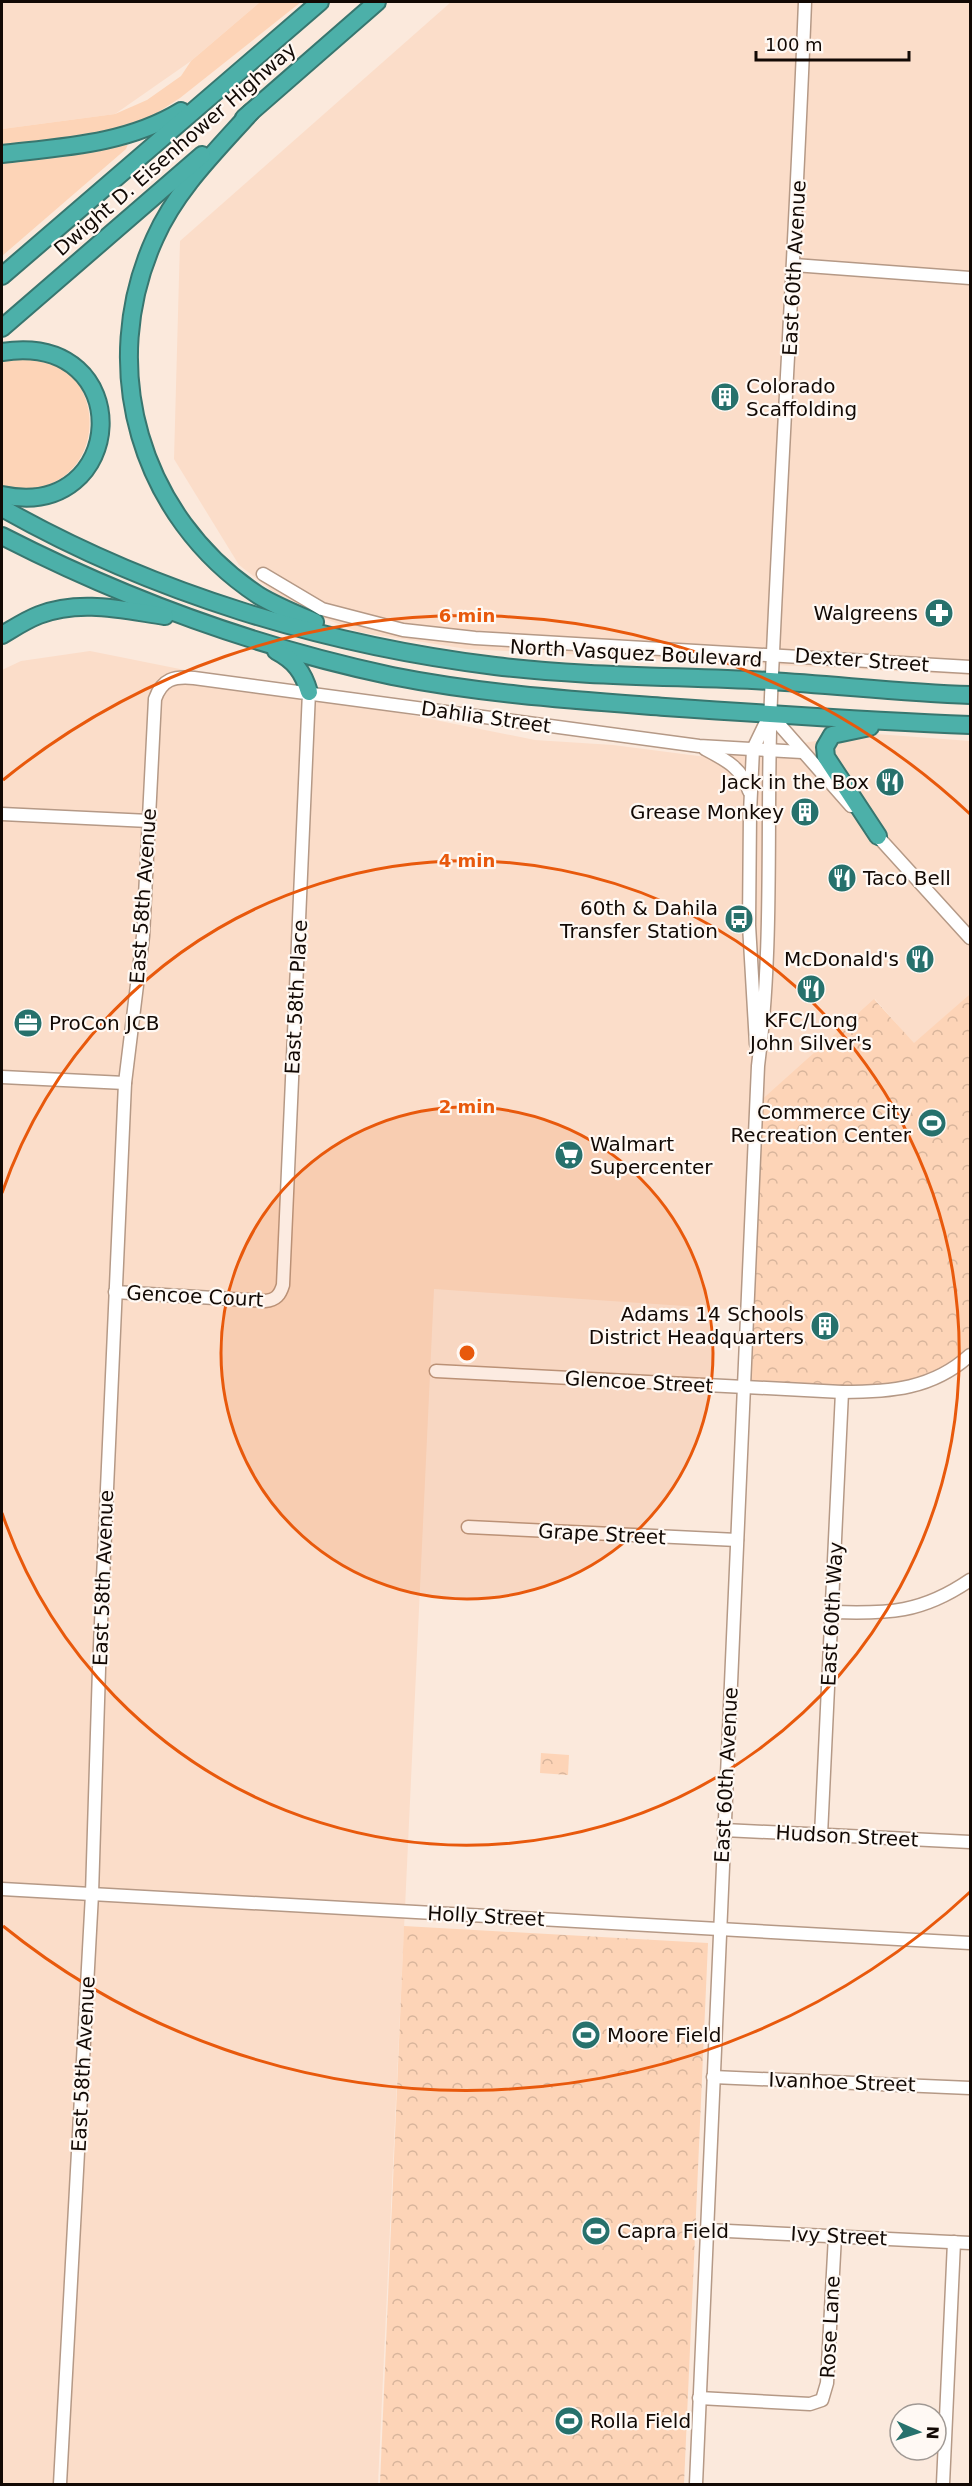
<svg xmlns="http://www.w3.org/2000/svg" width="972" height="2486" viewBox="0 0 972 2486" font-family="'DejaVu Sans',sans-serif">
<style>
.built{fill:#fbddc9}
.grass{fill:#fdd4b7}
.park{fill:url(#park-crowns)}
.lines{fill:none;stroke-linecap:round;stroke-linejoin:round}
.minor-casing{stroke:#b59986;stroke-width:15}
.highway-casing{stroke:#38766f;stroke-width:20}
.minor{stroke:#fff;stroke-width:12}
.highway{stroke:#4cb0a9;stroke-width:16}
.ring{fill:none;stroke:#e8590c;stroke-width:3}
.labels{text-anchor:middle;stroke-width:4.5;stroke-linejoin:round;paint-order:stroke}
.street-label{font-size:20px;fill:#120904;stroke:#fff9f4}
.poi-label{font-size:20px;fill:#120904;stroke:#fff9f4;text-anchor:start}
.centre{fill:#e8590c;stroke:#fff9f4;stroke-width:3}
.ring-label{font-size:18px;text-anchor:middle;font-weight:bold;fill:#e8590c;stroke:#fff9f4;stroke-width:4.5;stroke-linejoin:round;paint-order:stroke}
</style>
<defs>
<pattern id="park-crowns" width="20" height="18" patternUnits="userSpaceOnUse" patternTransform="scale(1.5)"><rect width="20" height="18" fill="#fdd4b7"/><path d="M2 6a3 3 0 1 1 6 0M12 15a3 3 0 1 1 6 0" fill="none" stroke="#d8b59c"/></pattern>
</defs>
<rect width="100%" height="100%" fill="#fbe9dc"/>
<g class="built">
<polygon points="2,2 260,2 191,61 115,114 2,129"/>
<polygon points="451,2 970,2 970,675 467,649 359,632 290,605 239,565 174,459 180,241"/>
<polygon points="90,651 535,740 613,745 714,758 863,733 970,741 970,994 914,1044 875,999 743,1310 434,1289 378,2484 2,2484 2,670 21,661"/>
</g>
<g class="grass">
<polygon points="260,2 301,2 180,98 149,118 129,126 96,134 2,146 2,129 115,114 147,100 181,76 191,61"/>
<polygon points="128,144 126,149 2,256 2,163"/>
<path d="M13,355c13,3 35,2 46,9 44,29 41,102 -11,121 -15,5 -32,3 -46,2v-129z"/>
</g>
<g class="park">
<polygon points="970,994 970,1355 912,1387 744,1388 756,1105 874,999 914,1043"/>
<polygon points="541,1753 569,1755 568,1775 540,1773"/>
<polygon points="404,1926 708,1943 684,2484 380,2484"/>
</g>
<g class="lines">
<g class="minor-casing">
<g id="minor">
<polyline points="794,265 970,278"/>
<polyline points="263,574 322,609 403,630 475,638 970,667"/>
<polyline points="770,714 851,806"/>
<path d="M705,749c21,11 37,19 44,42"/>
<polyline points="2,814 149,821"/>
<polyline points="872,830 970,938"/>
<polyline points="756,1044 749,925 750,813 753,749 768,718"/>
<polyline points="2,1077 125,1083"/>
<path d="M115,1292l150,9c11,-1 15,-6 18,-16l26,-593"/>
<path d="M436,1371l406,21c48,0 91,-3 128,-37"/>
<polyline points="468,1527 737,1540"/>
<path d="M832,1612c56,2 90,1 138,-32"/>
<polyline points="724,1830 970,1842"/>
<polyline points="821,1835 842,1392"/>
<polyline points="2,1889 970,1943"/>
<polyline points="713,2077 970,2088"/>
<polyline points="707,2230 970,2243"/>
<polyline points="699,2398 810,2404 822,2400 827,2383 835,2236"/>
<path d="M60,2484l32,-590 7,-225 26,-586 18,-147 12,-237c7,-20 19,-23 39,-21l505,68 103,6"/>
<path d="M696,2484l62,-1418c16,-122 8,-246 13,-369 10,-232 25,-463 34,-695"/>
<polyline points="943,2484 954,2242"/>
</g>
</g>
<g class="highway-casing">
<g id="highway">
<path d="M251,112c-35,39 -75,78 -96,126 -59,129 -15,279 103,357 18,11 38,19 57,27"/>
<polyline points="244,118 377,2"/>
<path d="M2,154c61,-7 125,-10 179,-43"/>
<polyline points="2,276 320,2"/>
<polyline points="2,328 202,155"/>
<path d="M2,352c137,-21 126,170 0,143"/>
<path d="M2,508c150,85 322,137 493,158 91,11 184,10 275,15 67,4 134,12 200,14"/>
<path d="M2,536c123,63 254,111 390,140 90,18 181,24 273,31 102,7 204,14 305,18"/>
<path d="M2,635c12,-7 24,-15 37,-20 41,-16 84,-5 126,1"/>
<path d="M276,651c19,10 27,21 33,41"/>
<polyline points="870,727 832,735 825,747 826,757 878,836"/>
</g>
</g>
<use href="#minor" class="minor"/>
<use href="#highway" class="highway"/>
</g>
<circle cx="467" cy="1353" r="246" fill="#e8590c" fill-opacity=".12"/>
<g class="ring">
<circle cx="467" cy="1353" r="246"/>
<path d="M2 1193A492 492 0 1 1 2 1513"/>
<path d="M970 1892A737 737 0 0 1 3 1926M3 780A737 737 0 0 1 970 814"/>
</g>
<defs>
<g id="building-disc" transform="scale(1.5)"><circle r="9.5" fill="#27716c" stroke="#fff9f4"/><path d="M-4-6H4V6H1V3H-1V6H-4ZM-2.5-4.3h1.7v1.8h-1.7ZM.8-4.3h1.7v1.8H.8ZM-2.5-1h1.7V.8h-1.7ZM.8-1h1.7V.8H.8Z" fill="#fff"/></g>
<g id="pharmacy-disc" transform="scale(1.5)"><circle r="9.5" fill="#27716c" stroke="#fff9f4"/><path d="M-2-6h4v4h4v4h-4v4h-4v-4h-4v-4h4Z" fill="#fff"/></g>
<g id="restaurant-disc" transform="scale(1.5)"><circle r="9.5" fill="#27716c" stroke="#fff9f4"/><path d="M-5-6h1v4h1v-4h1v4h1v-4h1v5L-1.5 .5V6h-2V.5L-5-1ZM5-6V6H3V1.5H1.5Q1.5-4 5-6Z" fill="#fff"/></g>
<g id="bus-disc" transform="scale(1.5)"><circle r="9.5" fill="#27716c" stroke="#fff9f4"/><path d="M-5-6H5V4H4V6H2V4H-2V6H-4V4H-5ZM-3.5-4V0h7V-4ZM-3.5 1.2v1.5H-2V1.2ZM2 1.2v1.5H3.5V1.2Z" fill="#fff"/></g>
<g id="office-disc" transform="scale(1.5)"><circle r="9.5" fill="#27716c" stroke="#fff9f4"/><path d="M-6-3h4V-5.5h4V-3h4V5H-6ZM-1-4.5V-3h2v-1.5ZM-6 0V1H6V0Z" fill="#fff"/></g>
<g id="stadium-disc" transform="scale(1.5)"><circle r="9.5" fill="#27716c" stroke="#fff9f4"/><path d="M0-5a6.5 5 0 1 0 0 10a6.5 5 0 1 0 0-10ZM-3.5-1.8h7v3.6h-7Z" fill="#fff"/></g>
<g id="supermarket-disc" transform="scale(1.5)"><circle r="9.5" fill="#27716c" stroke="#fff9f4"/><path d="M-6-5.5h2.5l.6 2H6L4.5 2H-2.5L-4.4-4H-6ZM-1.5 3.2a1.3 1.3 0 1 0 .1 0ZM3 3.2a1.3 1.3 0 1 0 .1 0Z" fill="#fff"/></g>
</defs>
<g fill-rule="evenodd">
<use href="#building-disc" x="725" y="397"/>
<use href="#pharmacy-disc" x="939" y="613"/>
<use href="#restaurant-disc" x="890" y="782"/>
<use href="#building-disc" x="805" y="812"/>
<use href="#restaurant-disc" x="842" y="878"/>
<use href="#bus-disc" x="739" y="919"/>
<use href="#restaurant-disc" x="920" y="959"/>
<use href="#restaurant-disc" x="811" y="989"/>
<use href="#office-disc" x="28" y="1023"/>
<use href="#stadium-disc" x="932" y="1123"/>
<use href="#supermarket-disc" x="569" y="1155"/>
<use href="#building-disc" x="825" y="1326"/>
<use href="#stadium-disc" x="586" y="2035"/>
<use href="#stadium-disc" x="596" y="2231"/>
<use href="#stadium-disc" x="569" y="2421"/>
</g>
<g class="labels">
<g class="street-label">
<text transform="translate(175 149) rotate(-41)" y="7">Dwight D. Eisenhower Highway</text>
<text transform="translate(794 268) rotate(-87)" y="7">East 60th Avenue</text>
<text transform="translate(636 653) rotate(3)" y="7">North Vasquez Boulevard</text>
<text transform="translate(862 660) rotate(4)" y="7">Dexter Street</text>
<text transform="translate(486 717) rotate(8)" y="7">Dahlia Street</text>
<text transform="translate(143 896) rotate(-86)" y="7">East 58th Avenue</text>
<text transform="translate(296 997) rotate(-87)" y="7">East 58th Place</text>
<text transform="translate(195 1296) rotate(3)" y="7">Gencoe Court</text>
<text transform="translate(639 1382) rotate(3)" y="7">Glencoe Street</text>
<text transform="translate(602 1534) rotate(3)" y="7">Grape Street</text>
<text transform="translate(103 1578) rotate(-88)" y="7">East 58th Avenue</text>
<text transform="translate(832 1614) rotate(-87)" y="7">East 60th Way</text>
<text transform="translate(726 1775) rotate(-87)" y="7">East 60th Avenue</text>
<text transform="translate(847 1836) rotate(3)" y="7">Hudson Street</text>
<text transform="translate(486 1916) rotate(3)" y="7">Holly Street</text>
<text transform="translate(83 2064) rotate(-87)" y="7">East 58th Avenue</text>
<text transform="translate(842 2082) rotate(2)" y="7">Ivanhoe Street</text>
<text transform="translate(839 2236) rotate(3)" y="7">Ivy Street</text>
<text transform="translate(830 2327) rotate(-87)" y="7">Rose Lane</text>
</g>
<g class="poi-label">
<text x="746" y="393">Colorado<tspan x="746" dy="23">Scaffolding</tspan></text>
<text x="918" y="620" text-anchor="end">Walgreens</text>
<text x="869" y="789" text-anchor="end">Jack in the Box</text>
<text x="784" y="819" text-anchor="end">Grease Monkey</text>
<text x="863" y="885">Taco Bell</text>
<text x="718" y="915" text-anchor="end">60th &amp; Dahila<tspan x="718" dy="23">Transfer Station</tspan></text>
<text x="899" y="966" text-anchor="end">McDonald's</text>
<text x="811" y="1027" text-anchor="middle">KFC/Long<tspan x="811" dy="23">John Silver's</tspan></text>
<text x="49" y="1030">ProCon JCB</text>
<text x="911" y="1119" text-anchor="end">Commerce City<tspan x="911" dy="23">Recreation Center</tspan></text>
<text x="590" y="1151">Walmart<tspan x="590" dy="23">Supercenter</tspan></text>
<text x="804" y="1321" text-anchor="end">Adams 14 Schools<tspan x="804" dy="23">District Headquarters</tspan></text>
<text x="607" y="2042">Moore Field</text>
<text x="617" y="2238">Capra Field</text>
<text x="590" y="2428">Rolla Field</text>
</g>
</g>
<circle cx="467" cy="1353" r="9" class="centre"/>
<g class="ring-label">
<text x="467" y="622">6 min</text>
<text x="467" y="867">4 min</text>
<text x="467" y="1113">2 min</text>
</g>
<rect width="972" height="2486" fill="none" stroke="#120904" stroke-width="6"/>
<g transform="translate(918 2432) rotate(93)"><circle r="28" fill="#fff9f4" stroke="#a09994" stroke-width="1.5"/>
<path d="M0-4.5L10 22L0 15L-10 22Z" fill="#27716c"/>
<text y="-9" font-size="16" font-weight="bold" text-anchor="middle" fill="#120904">N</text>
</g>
<path d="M756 51v9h153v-9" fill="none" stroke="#120904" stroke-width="3"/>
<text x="765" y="51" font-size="18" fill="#120904" stroke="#fff9f4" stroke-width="4.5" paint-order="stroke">100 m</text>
</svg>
